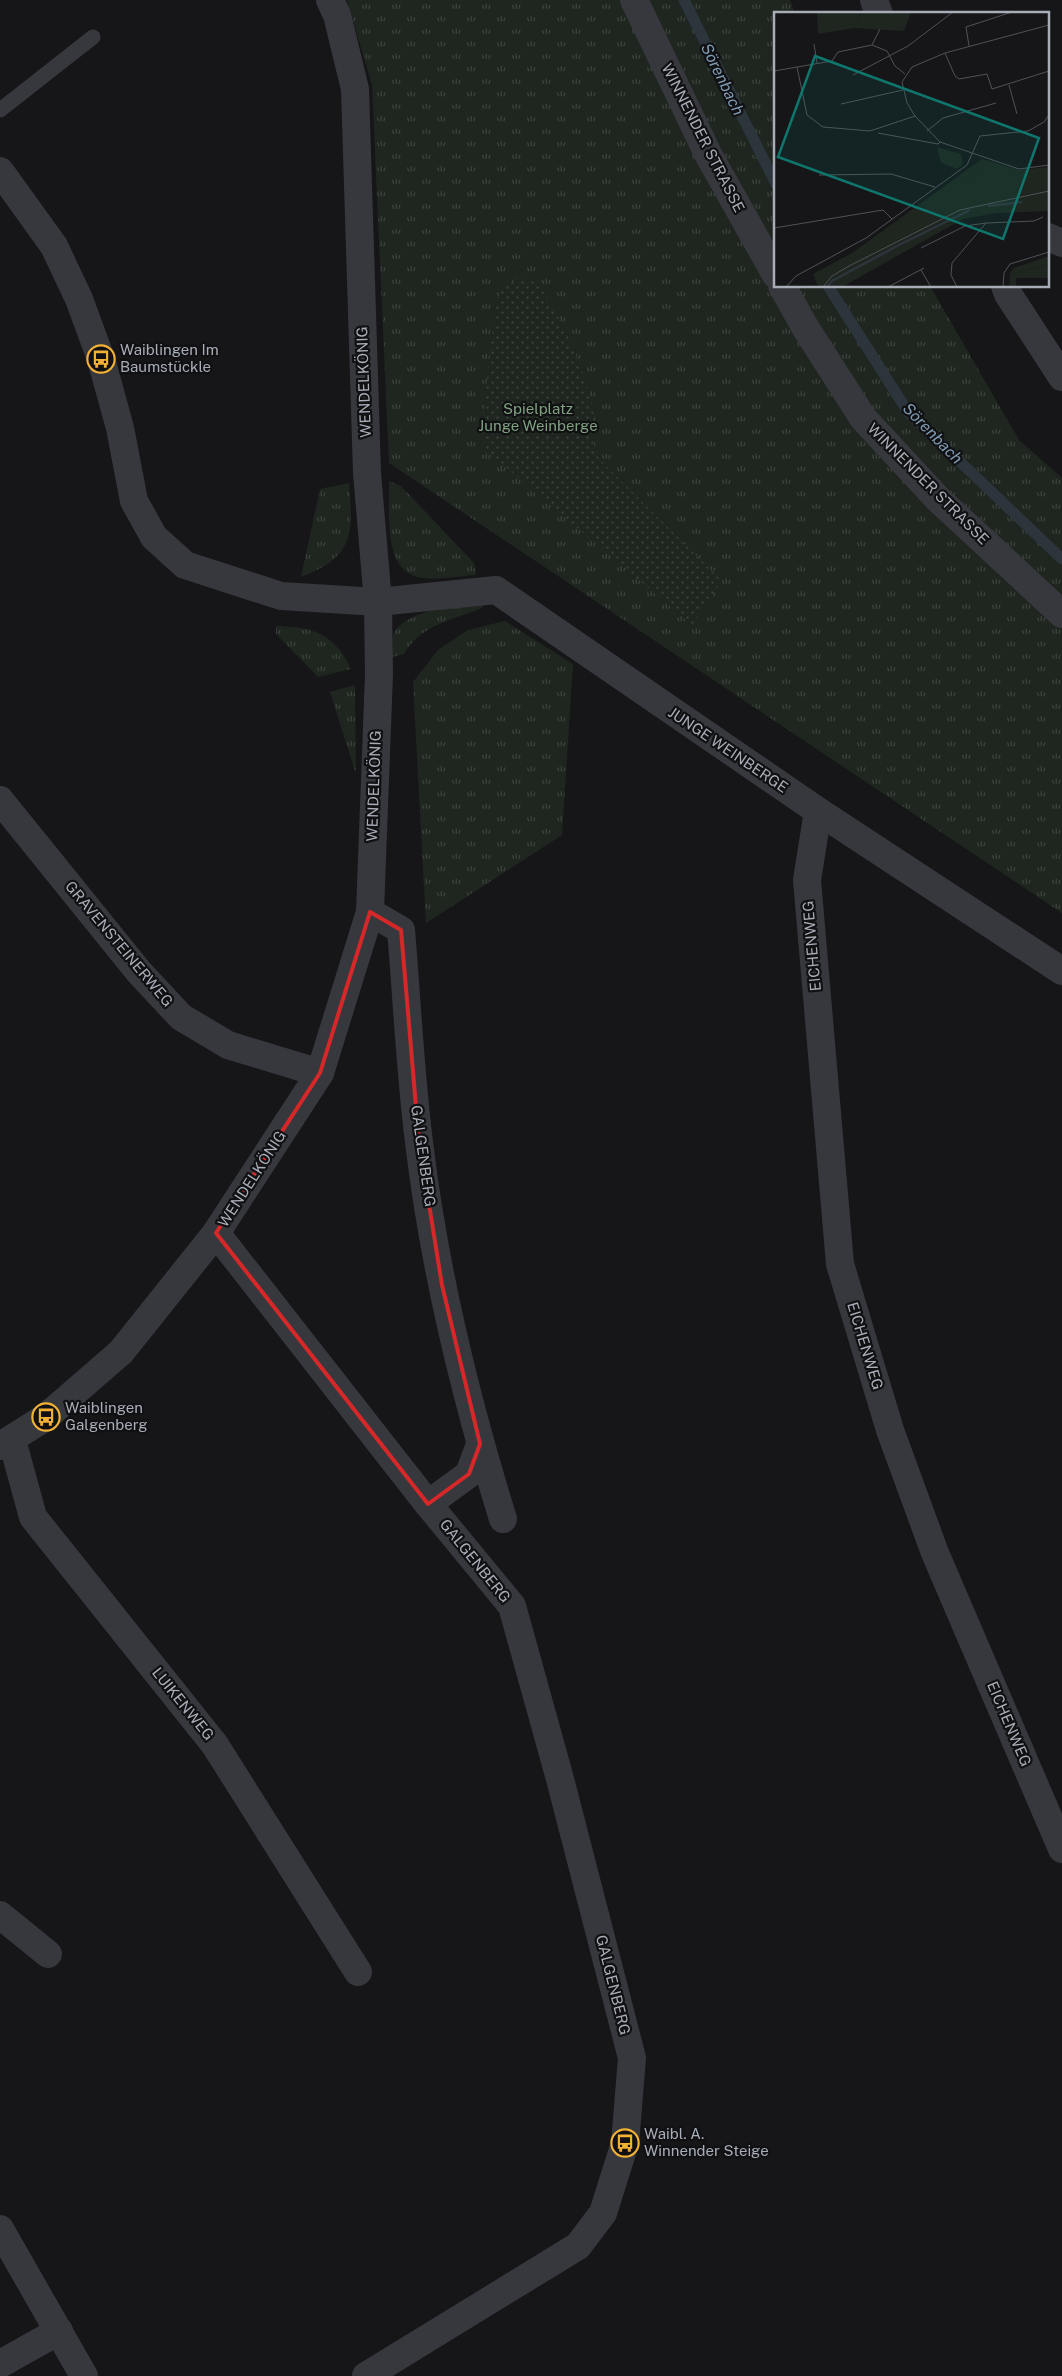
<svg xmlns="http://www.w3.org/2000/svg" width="1062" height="2376" viewBox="0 0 1062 2376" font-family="'Public Sans',sans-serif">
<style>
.grass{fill:url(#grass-tufts)}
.park{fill:url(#park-dots)}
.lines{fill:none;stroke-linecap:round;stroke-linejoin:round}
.stream{stroke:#2c353c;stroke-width:11}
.service{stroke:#37383d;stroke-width:15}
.minor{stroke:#37383d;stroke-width:28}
.tertiary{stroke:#37383d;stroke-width:28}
.marked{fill:none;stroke:#d62828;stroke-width:4;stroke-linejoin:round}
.labels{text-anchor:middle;stroke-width:4.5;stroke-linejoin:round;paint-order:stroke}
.street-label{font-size:15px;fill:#a8adb8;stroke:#111113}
.poi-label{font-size:15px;fill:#a8adb8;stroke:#111113;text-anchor:start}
.park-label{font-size:15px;fill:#7fa381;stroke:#111113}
.water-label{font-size:16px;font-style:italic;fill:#7f9bb3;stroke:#111113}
.inset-river{fill:none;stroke:#2c353c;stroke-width:2.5}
.inset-road{fill:none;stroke:#505258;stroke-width:1}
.view{fill:#0f766e;fill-opacity:0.15;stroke:#0f766e;stroke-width:2.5}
.inset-edge{fill:none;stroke:#a8adb8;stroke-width:2.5}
</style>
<defs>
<pattern id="grass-tufts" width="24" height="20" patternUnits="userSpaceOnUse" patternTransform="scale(1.25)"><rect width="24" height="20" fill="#1e261f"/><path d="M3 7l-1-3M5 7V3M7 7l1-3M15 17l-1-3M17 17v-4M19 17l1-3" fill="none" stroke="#3c433d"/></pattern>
<pattern id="park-dots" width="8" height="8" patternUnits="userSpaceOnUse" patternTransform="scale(1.25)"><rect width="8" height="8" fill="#1e261f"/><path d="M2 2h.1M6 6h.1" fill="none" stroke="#3c433d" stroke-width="1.8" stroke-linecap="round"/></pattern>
</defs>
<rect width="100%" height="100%" fill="#161618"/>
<g class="grass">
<polygon points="347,0 790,0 795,14 776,14 776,286 930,286 1019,440 1062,478 1062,913 389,463 372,85"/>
<path d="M389,481l12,5 73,77 2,12c-18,1 -40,6 -58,2 -36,-8 -28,-68 -29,-96z"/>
<path d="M349,483c4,50 6,74 -48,94l19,-88z"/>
<path d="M484,601l-2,7c-29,12 -62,17 -78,46l-12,3c1,-7 0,-14 1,-20 6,-27 69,-32 91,-36z"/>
<polygon points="505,621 573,664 562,835 426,923 413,682 438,650 468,630"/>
<path d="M276,626c37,1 59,8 75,43l-33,8 -42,-43z"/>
<polygon points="355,685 356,774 330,692"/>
</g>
<polygon class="park" points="518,278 537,279 573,346 584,377 594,409 591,437 599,459 722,581 692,625 486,450 481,433 495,309 501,288"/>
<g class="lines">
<g class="stream">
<polyline points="684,0 776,184"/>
<polyline points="828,286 908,412 1062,559"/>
</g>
<polyline class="service" points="0,110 93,37"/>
<g class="minor">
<polyline points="874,0 879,14"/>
<polyline points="0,171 54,246 79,299 101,359 120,428 134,501 154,537 185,565 281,596 378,602 496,590 818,811 1062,971"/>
<polyline points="1048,237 1062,243"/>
<polyline points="1005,286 1008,294 1062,377"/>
<polyline points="0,800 139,972 181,1017 228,1045 320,1073"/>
<polyline points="818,811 807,880 840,1264 890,1430 935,1553 1062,1849"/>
<path d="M370,912l31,18c6,70 9,141 18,212 15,127 46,254 84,377"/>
<polyline points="216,1233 428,1504 512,1606 560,1779 632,2058 625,2143 603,2213 578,2246 366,2376"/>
<polyline points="12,1440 33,1517 215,1745 358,1972"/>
<polyline points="0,1446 46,1417 121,1352 216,1233 320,1073 370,912 379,674 378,602 367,473 355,89 337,15 330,0"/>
<polyline points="428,1504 469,1474 480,1444"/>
<polyline points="0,1915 48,1954"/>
<polyline points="0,2229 84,2376"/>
<polyline points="0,2364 59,2331"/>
</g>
<g class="tertiary">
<polyline points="634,0 708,154 776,275"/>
<polyline points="782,286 805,327 863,418 938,499 1062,614"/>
</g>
</g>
<path class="marked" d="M370,912l31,18 18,212 23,143 38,159 -11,30 -41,30 -212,-271 104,-160z"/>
<defs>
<g id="bus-ring" transform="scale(1.4375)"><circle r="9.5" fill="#111113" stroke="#f2b134" stroke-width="1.5"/><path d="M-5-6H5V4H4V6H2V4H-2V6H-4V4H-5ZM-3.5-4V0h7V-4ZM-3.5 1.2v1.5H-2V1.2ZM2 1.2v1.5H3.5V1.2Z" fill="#f2b134"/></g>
</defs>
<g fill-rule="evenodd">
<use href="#bus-ring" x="101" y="359"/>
<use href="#bus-ring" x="46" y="1417"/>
<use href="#bus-ring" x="625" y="2143"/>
</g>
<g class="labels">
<g class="street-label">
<text transform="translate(703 138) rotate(63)" y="5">WINNENDER STRASSE</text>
<text transform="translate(364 382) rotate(-92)" y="5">WENDELKÖNIG</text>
<text transform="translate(928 484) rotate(45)" y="5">WINNENDER STRASSE</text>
<text transform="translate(728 750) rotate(34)" y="5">JUNGE WEINBERGE</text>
<text transform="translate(374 786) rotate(-88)" y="5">WENDELKÖNIG</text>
<text transform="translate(119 944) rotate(50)" y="5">GRAVENSTEINERWEG</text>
<text transform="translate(812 946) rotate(-95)" y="5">EICHENWEG</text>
<text transform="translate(423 1156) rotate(82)" y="5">GALGENBERG</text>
<text transform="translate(252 1179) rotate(-57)" y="5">WENDELKÖNIG</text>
<text transform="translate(865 1346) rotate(73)" y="5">EICHENWEG</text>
<text transform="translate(475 1561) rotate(51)" y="5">GALGENBERG</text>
<text transform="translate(183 1704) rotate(51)" y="5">LUIKENWEG</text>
<text transform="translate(1009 1724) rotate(67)" y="5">EICHENWEG</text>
<text transform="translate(613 1985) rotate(76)" y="5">GALGENBERG</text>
</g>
<g class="poi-label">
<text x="120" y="355">Waiblingen Im<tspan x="120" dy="17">Baumstückle</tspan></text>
<text x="65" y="1413">Waiblingen<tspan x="65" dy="17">Galgenberg</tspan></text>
<text x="644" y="2139">Waibl. A.<tspan x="644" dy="17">Winnender Steige</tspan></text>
</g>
<g class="park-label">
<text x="538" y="414">Spielplatz<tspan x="538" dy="17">Junge Weinberge</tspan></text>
</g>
<g class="water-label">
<text transform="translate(723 79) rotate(64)" y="6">Sörenbach</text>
<text transform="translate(933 433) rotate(46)" y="6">Sörenbach</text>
</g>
</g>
<g transform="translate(774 12)">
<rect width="275" height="275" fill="#161618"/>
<path d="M87,0h50l-7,19 -50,-3zM163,135l24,7 2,10 -6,5 -16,-6zM208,147l37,11 30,-3v44l-53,2 -33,6 -121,68h-24l-5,-13 39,-21z" fill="#1e261f"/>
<path d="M275,244v8l-38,10v13h-2l1,-14 4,-5z" fill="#1e261f"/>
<path d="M206,157l15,6v4h-20l-15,7 -3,-4z" fill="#1e261f"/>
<path d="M43,0h44l-7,16 -36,6z" fill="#1e261f"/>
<path d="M275,252v14h-33v9h-5v-13z" fill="#1e261f"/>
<path class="inset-river" d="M214,194l34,-4M53,275l5,-6 65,-35 73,-36"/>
<path class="inset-road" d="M275,13l-104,28 -33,14 -10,15 5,21 8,13 25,26 79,27 30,-4M40,32l3,19M98,33l8,-16M195,34l-3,-19 46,-15M171,41l10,23 4,3 28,-5 5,15 57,-18M23,55l10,48 16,12 47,4 45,-15M0,59l58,-10 6,-9 34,-7 15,6 8,15 10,8M79,63l55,-29 45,-34M235,73l8,29M67,92l62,-14M153,119l16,-13 53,-15M104,121l60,11 2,-2M45,163l72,-1 44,13M0,216l109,-18 9,9M147,236l44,-22 21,-3M147,258l10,17M12,275l10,-11 70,-38 101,-73 13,-29 48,-5 16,-9 5,-7M49,275l9,-11 17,-10 111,-56 89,-19M114,275l36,-19M183,275l-6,-12 1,-12 34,-40 48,-2 9,-4M229,275l1,-14 6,-9 39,-12"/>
<path class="view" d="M41,44l224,82 -36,101 -225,-82z"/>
<rect width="275" height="275" class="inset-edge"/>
</g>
</svg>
